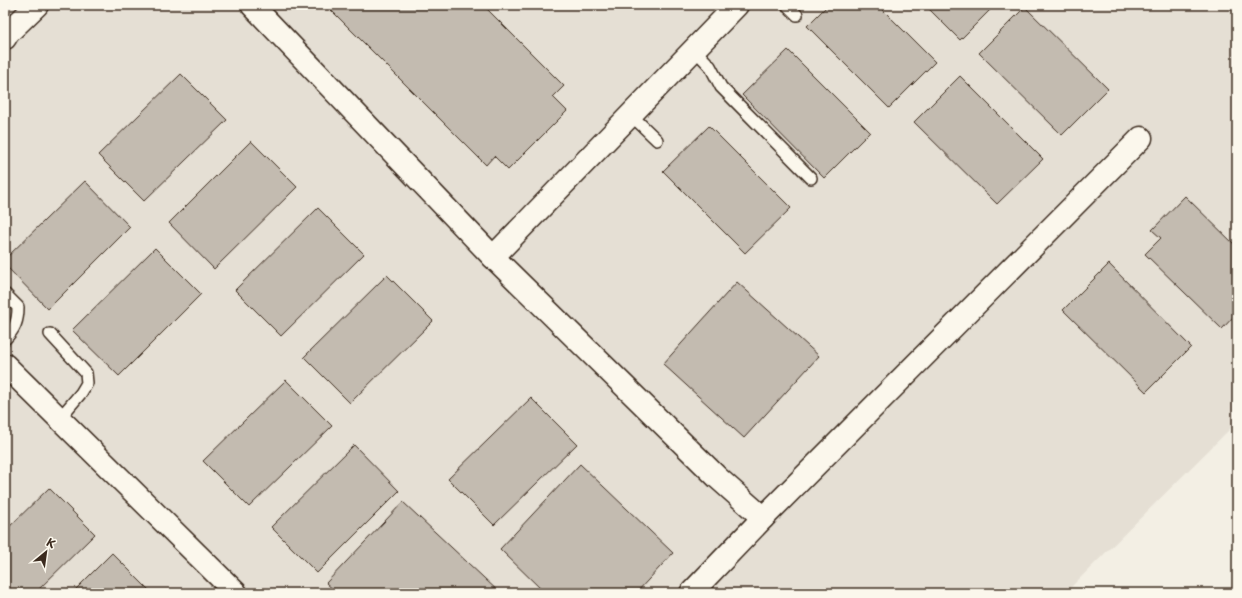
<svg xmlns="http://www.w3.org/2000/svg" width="1242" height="598" viewBox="0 0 1242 598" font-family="'Playpen Sans',sans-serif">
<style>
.built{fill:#e5dfd4}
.building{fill:#c3bbb0;stroke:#3b2a1e}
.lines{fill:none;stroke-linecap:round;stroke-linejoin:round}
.lane-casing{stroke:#3b2a1e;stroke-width:14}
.street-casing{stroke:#3b2a1e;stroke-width:25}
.lane{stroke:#fbf7ec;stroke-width:11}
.street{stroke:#fbf7ec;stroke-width:22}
</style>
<rect width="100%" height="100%" fill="#f3efe4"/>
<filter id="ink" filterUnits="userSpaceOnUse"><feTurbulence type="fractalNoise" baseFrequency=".025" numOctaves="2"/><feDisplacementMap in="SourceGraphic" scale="8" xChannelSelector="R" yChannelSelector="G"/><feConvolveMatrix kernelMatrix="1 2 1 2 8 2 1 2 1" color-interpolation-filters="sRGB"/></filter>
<g filter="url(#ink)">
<polygon class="built" points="5,5 1237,5 1237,422 1065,593 766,593 754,589 749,593 5,593"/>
<g class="building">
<polygon points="326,5 483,5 564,86 553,97 567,111 508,170 494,156 486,165"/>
<polygon points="828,5 878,5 935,62 889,108 807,26"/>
<polygon points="925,5 995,5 960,40"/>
<polygon points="1025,7 1108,89 1062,135 979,53"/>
<polygon points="788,50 870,132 824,178 742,95"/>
<polygon points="181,74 227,120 144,201 98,155"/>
<polygon points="960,76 1043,159 997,204 914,122"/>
<polygon points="709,126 791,208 745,253 663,171"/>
<polygon points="251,141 297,187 214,269 169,223"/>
<polygon points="85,181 130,227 48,309 5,265 5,259"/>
<polygon points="1185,196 1237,247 1237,313 1222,329 1145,254 1161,238 1152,230"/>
<polygon points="318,208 364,254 281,336 235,290"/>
<polygon points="155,248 201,294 119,376 72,330"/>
<polygon points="1109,264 1191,347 1146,392 1063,310"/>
<polygon points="387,275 433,321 350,403 304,357"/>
<polygon points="737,282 819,356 744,438 663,364"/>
<polygon points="286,380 332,426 249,507 203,461"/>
<polygon points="531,398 577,444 494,525 448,479"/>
<polygon points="354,445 399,491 317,573 271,527"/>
<polygon points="580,464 673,553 636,593 545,593 500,549"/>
<polygon points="49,488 95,534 35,593 5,593 5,531"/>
<polygon points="403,502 500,593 337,593 326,583"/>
<polygon points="112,553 152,593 72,593"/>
</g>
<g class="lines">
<g class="lane-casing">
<g id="lane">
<polyline points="787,5 797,15"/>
<polyline points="694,49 710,66 721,87 811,178"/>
<polyline points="631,115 657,140"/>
<path d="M5,294l13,13c0,14 -3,22 -13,32"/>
<polyline points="50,334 86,373 87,383 81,393 59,419"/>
</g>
</g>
<g class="street-casing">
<g id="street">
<polyline points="252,5 493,257 718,478 763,518"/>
<polyline points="5,38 8,33 37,5"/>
<polyline points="493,257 737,5"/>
<polyline points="5,365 236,593"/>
<polyline points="691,593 763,518 1141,138"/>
</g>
</g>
<use href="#lane" class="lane"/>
<use href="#street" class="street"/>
</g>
</g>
<rect width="1242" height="598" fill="none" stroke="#fbf7ec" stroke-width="20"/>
<rect x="10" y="10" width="1222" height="578" fill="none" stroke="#3b2a1e" stroke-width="1.5" filter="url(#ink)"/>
<g transform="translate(46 552) rotate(29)" stroke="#fbf7ec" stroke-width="3" paint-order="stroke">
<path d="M0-3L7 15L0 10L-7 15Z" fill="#3b2a1e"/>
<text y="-6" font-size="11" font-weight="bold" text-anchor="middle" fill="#3b2a1e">K</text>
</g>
</svg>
